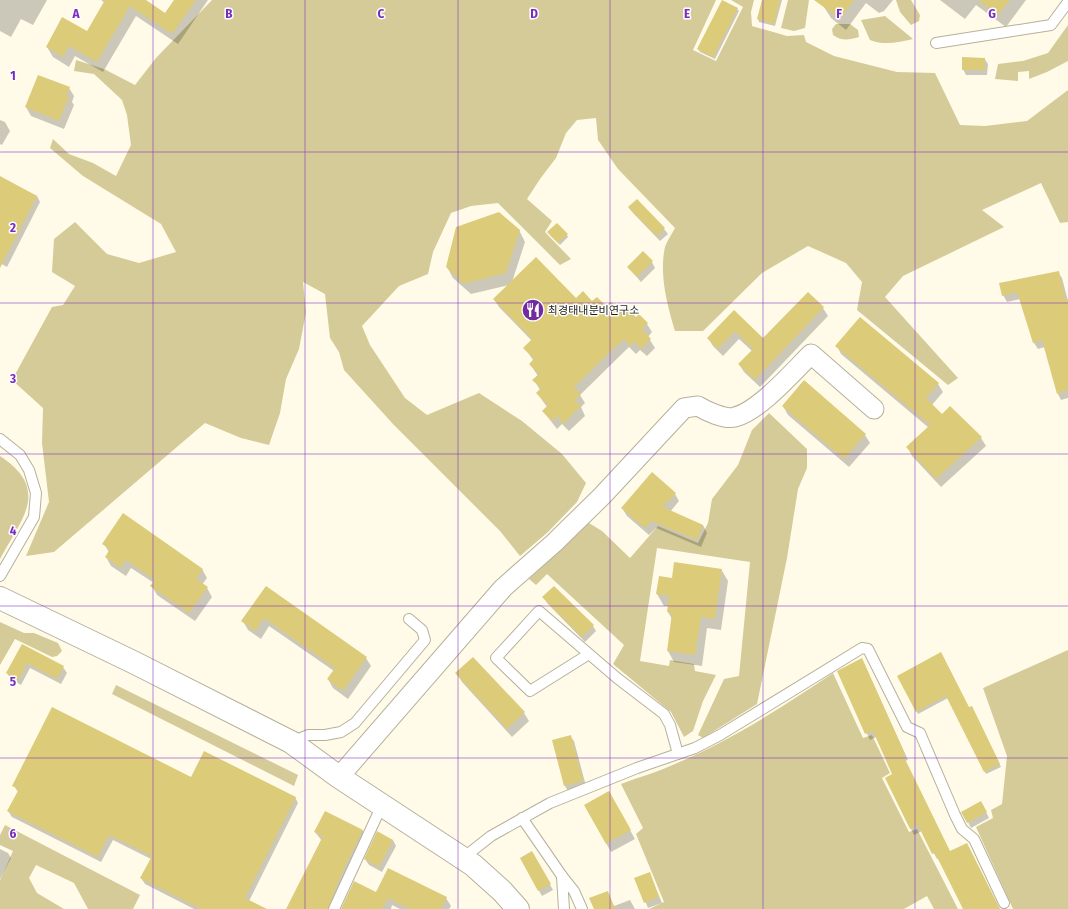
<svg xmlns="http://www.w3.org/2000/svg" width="1068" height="909" viewBox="0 0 1068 909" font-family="'Fira Sans Condensed','Noto Sans KR',sans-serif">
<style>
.green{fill:#d5cb98}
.shadow{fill:#0003}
.building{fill:#dccb78}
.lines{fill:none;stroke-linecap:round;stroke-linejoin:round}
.lane-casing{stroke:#b5b19b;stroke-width:12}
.street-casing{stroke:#b5b19b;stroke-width:21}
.secondary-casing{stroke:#b5b19b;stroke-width:24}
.lane{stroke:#fff;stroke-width:10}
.street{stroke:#fff;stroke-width:19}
.secondary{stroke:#fff;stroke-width:22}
.grid{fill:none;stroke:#7b2cbf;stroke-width:1;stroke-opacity:0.55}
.labels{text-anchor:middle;stroke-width:3;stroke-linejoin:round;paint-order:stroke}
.poi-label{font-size:11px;fill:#1e1d14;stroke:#fff;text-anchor:start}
.grid-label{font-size:13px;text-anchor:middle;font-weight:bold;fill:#7b2cbf;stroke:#fff;stroke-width:3;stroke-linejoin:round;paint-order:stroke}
</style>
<rect width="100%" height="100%" fill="#fffbe8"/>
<g class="green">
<path d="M212,0h504l-23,50 23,11 27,-54 -12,-7h23l-3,12 1,14 35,10 17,-1 2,7 28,14 63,16 38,1 25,52 25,1 42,-5 41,-31v132l-8,1 -19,-40 -59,27 22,17 -101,49 -18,21 73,81 -10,7 -91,-75 5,-28 -16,-19 -38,-17 -46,27 -59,58h-28c-8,-26 -16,-57 -10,-84 2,-6 7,-13 10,-19l-57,-59 -20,-29 -2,-22 -19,2 -11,13 -10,25 -16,21 -13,20 25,22 -7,11 26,27 -11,6 -62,-62 -27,3 -20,7 -18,39 -5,22 -29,12 -37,40 8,19 35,53 22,17 52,-22 43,28 40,33 24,29 -9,19 -29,30 -28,24 -20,-25 -107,-107 -49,-54 -5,-18 -9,-14 -5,-44 -22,-12 3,30 -7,37 -13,30 -6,34 -11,32 -28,-7 -36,-15 -151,129 -28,4 23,-54 -7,-59 1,-35 -31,-28 40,-73 11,-2 12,-19 -23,-14 2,-33 21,-17 32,32 32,9 37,-11 -15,-28 -78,-48 -33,-28 3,-9 16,15 24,9 23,13 15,-31 -4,-30 -5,-15 -28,-26 -20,-3 2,-11 28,9 31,16 21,-27z"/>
<polygon points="788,0 809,0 805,28 794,31 781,28"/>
<polygon points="896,0 911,0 920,15 919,21 911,25 900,12"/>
<path d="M885,16l28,23c-14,3 -28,7 -43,1l-9,-20z"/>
<path d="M836,24h14l8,6 1,7c-10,3 -18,4 -26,-2l-1,-6z"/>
<polygon points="1068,25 1068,61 1047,72 1029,79 1029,71 1018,72 1018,81 995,79 998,64 1023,61 1048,53"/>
<polygon points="769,413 807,449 807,468 798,489 787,558 757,704 703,738 698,735 724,679 739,676 750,562 657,548 640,661 669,666 670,660 694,664 695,671 716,675 703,701 693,731 684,737 671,712 613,664 624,645 547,574 536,585 529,579 589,523 602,531 630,558 658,526 698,543 708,523 712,499 738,465 752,430"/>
<path d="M0,456c51,34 22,62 0,103z"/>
<polygon points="0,622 24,633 34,633 58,643 62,651 57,656 52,657 15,639 0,665"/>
<polygon points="1068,650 1068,909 1013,909 976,827 993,818 991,810 1002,804 1007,756 983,688"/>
<path d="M833,673l30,65 9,-3 18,38 -8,5 27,54 8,-3 41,80h-24l-7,-13 -23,13h-255l15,-7 -28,-68 7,-6 -22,-44c18,-7 37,-12 54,-20 56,-24 108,-57 158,-91z"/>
<polygon points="116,685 298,775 294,786 112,694"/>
<polygon points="5,825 140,895 133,909 88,909 74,883 36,865 29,878 37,893 64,909 0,909 0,880 13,851 0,845 0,835"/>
</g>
<g class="shadow">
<polygon points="0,0 47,0 33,25 21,19 11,37 0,31"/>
<polygon points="101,0 144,0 165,14 175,0 208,0 178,44 136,16 103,72 75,56 69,67 53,57 47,47 87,32 105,3"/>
<polygon points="763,0 782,0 775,26 759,22 758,19"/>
<polygon points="830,0 893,0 884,11 879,13 866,3 846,30 831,18 824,7"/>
<polygon points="940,0 1026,0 1006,27 976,5 965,19"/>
<polygon points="737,9 739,11 715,59 700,52 698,49"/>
<polygon points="984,58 988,64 987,75 966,75 963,69"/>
<polygon points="69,88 74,96 72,102 74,105 64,129 31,116 26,107"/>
<polygon points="0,120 5,122 10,131 2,145 0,144"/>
<polygon points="0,178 37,196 40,202 7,267 0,263"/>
<polygon points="637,200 664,229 668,234 660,241 633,213 629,208"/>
<polygon points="519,230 525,242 512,282 592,302 620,312 647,324 652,332 648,337 655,348 647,356 640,350 636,354 629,347 580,395 585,403 581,407 585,416 569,431 562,424 557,429 543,411 547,407 537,393 540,390 534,380 538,376 530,364 533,360 525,348 532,341 499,307 494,299 509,285 471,294 453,278 447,267"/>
<polygon points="550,235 567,235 568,237 560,245"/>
<polygon points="652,262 655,268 641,282 628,267"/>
<polygon points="1058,272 1062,278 1068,301 1068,398 1061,400 1058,394 1045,347 1038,349 1034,343 1020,299 1007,302 1003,295"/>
<polygon points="808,293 823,308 828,316 760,387 744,372 739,364 752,351 739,339 723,356 713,346 708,338 734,311 763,339"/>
<polygon points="837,346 938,384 943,392 932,405 942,415 981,438 986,446 941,487 912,456 908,448 929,428 841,354"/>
<polygon points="783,406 865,435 870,443 849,467 788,415"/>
<polygon points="675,494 679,501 670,512 703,525 707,533 701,547 656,528 649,535 627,516 622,508"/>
<polygon points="104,544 202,569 207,578 202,585 207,588 212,597 195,621 157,595 152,586 154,583 131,568 126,576 111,566 106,557 109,552"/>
<polygon points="721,569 728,581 721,630 707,628 702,666 674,662 668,651 672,619 668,612 669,606 664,606 657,594 660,577 673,579"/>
<polygon points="266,588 366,658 371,666 348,699 333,688 328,679 334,671 269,626 261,639 248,630 243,621"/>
<polygon points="544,598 593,626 596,631 585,642 547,603"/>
<polygon points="22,645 63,667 67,673 61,684 30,668 21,685 11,679 7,673"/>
<polygon points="941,653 969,709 973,710 1001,767 986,774 948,698 918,714 898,676"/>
<polygon points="473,658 524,713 529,721 512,737 462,682 457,674"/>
<polygon points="865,666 908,760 905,761 950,853 1000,909 964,909 939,858 937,859 922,831 914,835 911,829 887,778 894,775 876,737 870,740 838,672"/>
<polygon points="570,736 574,741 586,786 568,791 565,786"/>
<polygon points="192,778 295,797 298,803 249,901 258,909 194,909 145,884 141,878 151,859 113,840 101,862 12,817 8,811 18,792 14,786"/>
<polygon points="609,792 635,839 611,852 585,805"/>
<polygon points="981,802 989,818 971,828 963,812"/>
<polygon points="363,831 367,838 334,909 287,909 322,841 315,832"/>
<polygon points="393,840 396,846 382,872 369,865 365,859"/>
<polygon points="0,849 8,853 11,858 0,879"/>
<polygon points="532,853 553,890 542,896 521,859"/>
<polygon points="636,879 652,879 662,903 648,908"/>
<polygon points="607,892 614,906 630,900 635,909 595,909"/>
<polygon points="377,894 446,898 451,906 449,909 400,909 392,905 391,909 342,909"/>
</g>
<g class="building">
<polygon points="105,0 146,0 165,13 174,0 196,0 172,34 130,6 97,62 69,46 63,57 46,47 62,17 87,31"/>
<polygon points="722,0 738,8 713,57 697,49"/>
<polygon points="762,0 780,0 774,24 757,19"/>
<polygon points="814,0 854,0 840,19"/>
<polygon points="978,0 1010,0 998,15"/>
<polygon points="962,57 985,58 985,70 962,70"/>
<polygon points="38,75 70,87 66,95 69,96 59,121 25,107"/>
<polygon points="0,176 37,196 0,268"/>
<polygon points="637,199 665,228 657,236 628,207"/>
<polygon points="499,212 520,230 506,273 464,284 446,267 456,227"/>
<polygon points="557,223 568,234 558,243 547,232"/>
<polygon points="643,251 653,261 637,277 627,267"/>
<polygon points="536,257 576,298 583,291 592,301 597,297 606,306 611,302 620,311 625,306 636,317 639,314 648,323 642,329 651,339 641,349 635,342 630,346 624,339 610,352 574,387 581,394 575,400 581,406 563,424 557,416 552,421 542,411 548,405 536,393 541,388 532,380 539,374 529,364 534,359 523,348 532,339 493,299"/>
<polygon points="1059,271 1065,300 1068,299 1068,390 1057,394 1042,340 1033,343 1017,292 1002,296 999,283"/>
<polygon points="808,292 824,307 755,380 738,364 753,349 735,331 718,349 707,338 734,310 763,338"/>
<polygon points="860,317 939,383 926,398 942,414 950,406 982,437 936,479 906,447 930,425 835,346"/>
<polygon points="804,380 866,434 844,459 782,406"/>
<polygon points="652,472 676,493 663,507 703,525 697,540 651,521 645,528 621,508"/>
<polygon points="123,513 203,569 196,579 208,587 189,613 150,586 155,580 126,560 121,568 105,557 110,549 102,544"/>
<polygon points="674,562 722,569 715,619 701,617 695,655 667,651 672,613 667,612 669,596 656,594 659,576 672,578"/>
<polygon points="266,586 367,657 343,691 327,679 335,668 264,618 255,631 241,621"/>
<polygon points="554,586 594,625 582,637 542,597"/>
<polygon points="22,644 64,666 57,679 27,663 18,680 6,673"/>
<polygon points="941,652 969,707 972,706 1000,764 984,772 946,696 916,712 897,676"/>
<polygon points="473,657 525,712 507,729 455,673"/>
<polygon points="862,658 905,754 903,755 950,851 967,843 1000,909 963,909 935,853 932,854 918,825 910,829 885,778 892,774 873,731 865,734 837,671"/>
<polygon points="52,707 191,777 204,751 296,797 245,898 267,909 201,909 140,878 152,856 109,835 98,857 7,811 19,789 12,786"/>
<polygon points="571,735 583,781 564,786 552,740"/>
<polygon points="609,791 631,830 606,844 584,805"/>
<polygon points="981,801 987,812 967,823 961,812"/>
<polygon points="325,811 363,830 341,875 328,909 286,909 323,836 314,832"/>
<polygon points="377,831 393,840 379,867 364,859"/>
<polygon points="532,851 551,884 538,891 520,858"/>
<polygon points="388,868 447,897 441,909 410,909 388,898 382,909 341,909 354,881 376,892"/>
<polygon points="650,872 659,897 644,903 634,878"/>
<polygon points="608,891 615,909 594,909 589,898"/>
</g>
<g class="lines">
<g class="lane-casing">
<g id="lane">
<polyline points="936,43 1051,25 1068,2"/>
<polyline points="0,439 20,455 29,470 36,493 34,517 0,576"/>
<polyline points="589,654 530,691 496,658 539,611 617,678 664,714 670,725 678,754"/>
<polyline points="291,742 308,735 325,735 341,732 355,723 425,640 422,630 409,619"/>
<polyline points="522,818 562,876 574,891 582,909"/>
<polyline points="463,858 491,836 550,803 637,768 695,748 720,735 862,648 868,649 907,727 920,733 955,815 962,829 974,839 1004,903"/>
<polyline points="562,876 564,909"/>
<polyline points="334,909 382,805"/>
</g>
</g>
<g class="street-casing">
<path id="street" d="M339,777l164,-189 51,-45 48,-47 82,-88 14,-2c8,5 27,14 37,11 24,-6 58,-45 76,-63l63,55"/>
</g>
<g class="secondary-casing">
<polyline id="secondary" points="0,598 133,662 291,742 339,777 473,865 502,891 518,909"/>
</g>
<use href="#lane" class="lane"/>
<use href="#street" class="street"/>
<use href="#secondary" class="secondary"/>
</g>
<path class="grid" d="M153,0v909M305,0v909M458,0v909M610,0v909M763,0v909M915,0v909M0,152h1068M0,303h1068M0,454h1068M0,606h1068M0,758h1068"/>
<defs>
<g id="restaurant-disc" transform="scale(1.15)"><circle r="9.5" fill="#722ca0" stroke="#fff"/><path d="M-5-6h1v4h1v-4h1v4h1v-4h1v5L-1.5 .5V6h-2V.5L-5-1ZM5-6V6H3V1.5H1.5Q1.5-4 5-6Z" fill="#fff"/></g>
</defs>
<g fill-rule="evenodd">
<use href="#restaurant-disc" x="533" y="310"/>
</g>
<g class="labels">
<g class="poi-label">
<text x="548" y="314">최경태내분비연구소</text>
</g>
</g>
<g class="grid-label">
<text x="76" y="18">A</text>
<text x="229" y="18">B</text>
<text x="381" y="18">C</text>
<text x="534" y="18">D</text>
<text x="687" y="18">E</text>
<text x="839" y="18">F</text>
<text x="992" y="18">G</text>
<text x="13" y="80">1</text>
<text x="13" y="232">2</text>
<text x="13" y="383">3</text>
<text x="13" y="535">4</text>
<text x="13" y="686">5</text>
<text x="13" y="838">6</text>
</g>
</svg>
